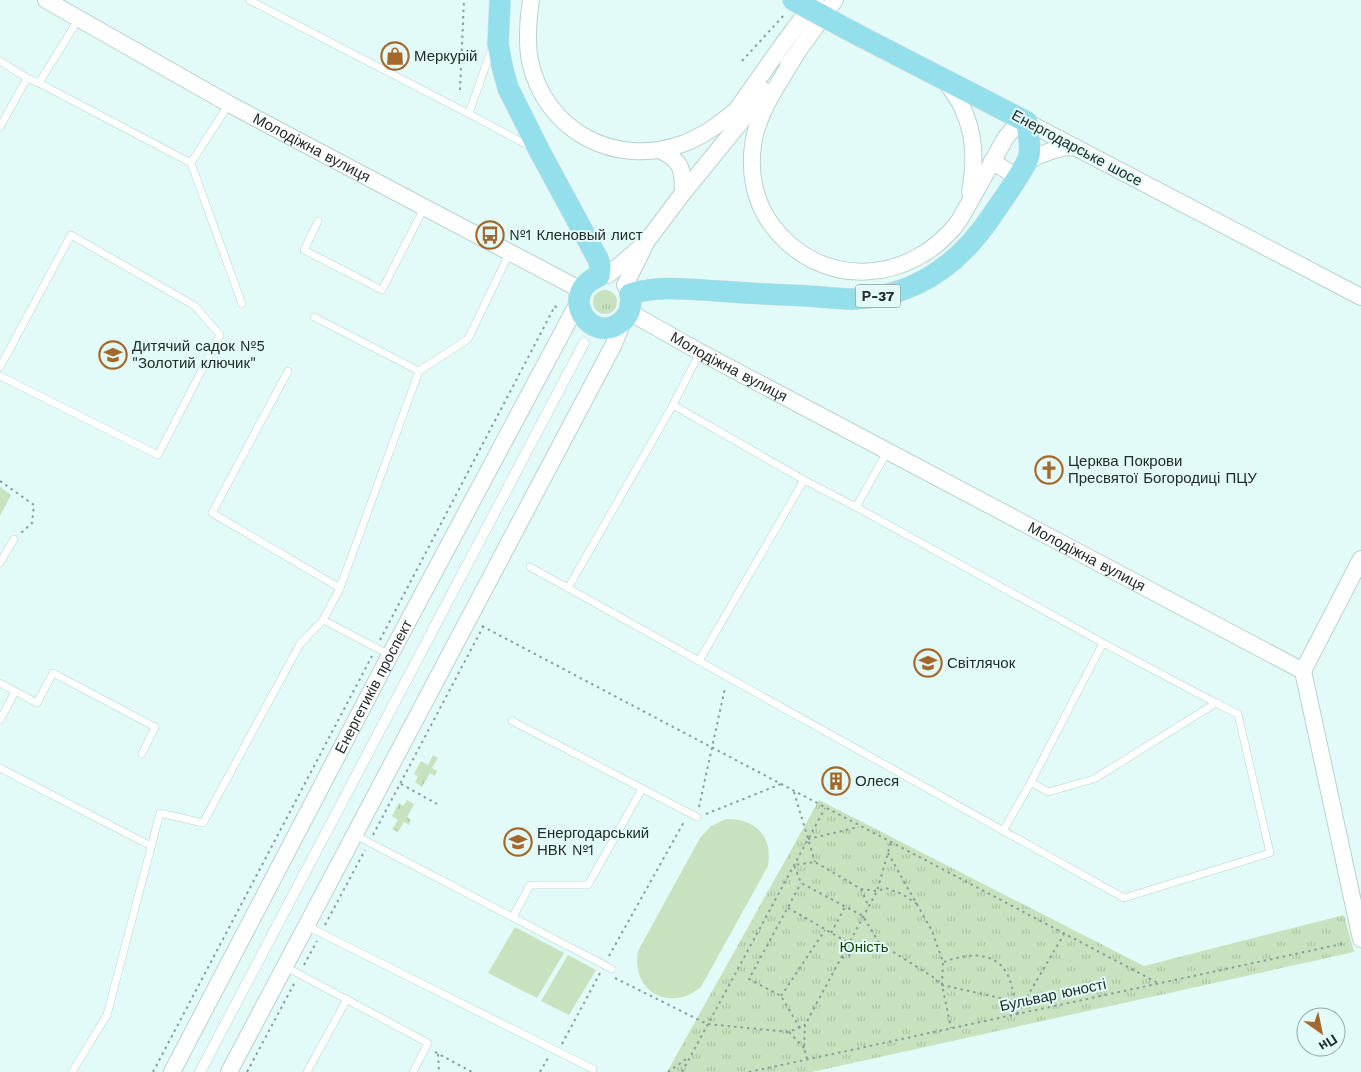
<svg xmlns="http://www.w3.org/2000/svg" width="1361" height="1072" viewBox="0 0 1361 1072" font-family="'Work Sans',sans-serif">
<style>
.grass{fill:url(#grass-tufts)}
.garden{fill:#c8e2bf}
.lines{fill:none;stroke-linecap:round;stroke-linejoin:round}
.service-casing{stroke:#b9d2cf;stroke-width:8}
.pedestrian-casing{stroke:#b9d2cf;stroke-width:11}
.tertiary-casing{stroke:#b9d2cf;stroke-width:18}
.primary-casing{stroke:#dcdddd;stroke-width:22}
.path{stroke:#8a9d9a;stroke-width:2;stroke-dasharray:2.5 4;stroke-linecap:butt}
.service{stroke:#fff;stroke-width:7}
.pedestrian{stroke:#fff;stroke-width:10}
.tertiary{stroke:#fff;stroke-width:16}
.primary{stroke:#94dfec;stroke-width:21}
.primary-bridge-casing{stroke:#dcdddd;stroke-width:22;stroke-linecap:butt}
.primary-bridge{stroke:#94dfec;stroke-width:21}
.labels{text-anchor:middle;stroke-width:4;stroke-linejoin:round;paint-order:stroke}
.shield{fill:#e2fbf8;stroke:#5c6a68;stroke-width:1}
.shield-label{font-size:14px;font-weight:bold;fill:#222c2b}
.poi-label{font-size:15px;fill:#222c2b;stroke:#e2fbf8;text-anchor:start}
.street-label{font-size:15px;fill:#222c2b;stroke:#e2fbf8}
.park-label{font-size:15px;fill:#1d430b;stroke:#e2fbf8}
</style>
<defs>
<pattern id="grass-tufts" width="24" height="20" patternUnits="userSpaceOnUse" patternTransform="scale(1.25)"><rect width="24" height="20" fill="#c8e2bf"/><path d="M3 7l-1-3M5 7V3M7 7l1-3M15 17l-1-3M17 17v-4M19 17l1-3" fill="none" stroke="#acc2a4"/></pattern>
</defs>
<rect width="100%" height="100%" fill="#e2fbf8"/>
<g class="grass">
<circle cx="605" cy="302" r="12"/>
<polygon points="433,755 438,758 432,768 437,771 435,776 430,773 422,787 415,782 418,777 414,774 421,761 428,765"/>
<polygon points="407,800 414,804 407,817 411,820 409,825 404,822 398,832 392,829 398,820 392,816 399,803 403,806"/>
<polygon points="819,800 1144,966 1344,915 1354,952 812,1072 667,1072"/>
</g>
<g class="garden">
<polygon points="0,487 11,495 0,516"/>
<path d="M726,819c30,-1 47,18 42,47l-67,121c-31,26 -70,5 -63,-36l62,-113 11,-12z"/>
<polygon points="515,927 564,953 537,998 488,973"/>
<polygon points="568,955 596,970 569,1015 541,1001"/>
</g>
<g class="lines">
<g class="service-casing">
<g id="service">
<polyline points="249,0 473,116 531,147"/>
<polyline points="0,61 27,78 39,83 191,163 242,304"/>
<polyline points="39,83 78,20"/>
<polyline points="469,113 492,48"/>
<polyline points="0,127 27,78"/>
<polyline points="191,163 229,104"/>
<polyline points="318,221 304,250 382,290 424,208"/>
<polyline points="314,317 419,371"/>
<polyline points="700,352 673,405 568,588 1124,898 1270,853 1238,714 1216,703"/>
<polyline points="0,367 71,235 195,306 220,335 158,455 0,376"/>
<polyline points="288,371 212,513 340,588"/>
<polyline points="673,405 804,480 856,507 887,452"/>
<polyline points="856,507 1103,643 1031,782 1048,792 1094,779 1216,703 1103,643"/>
<polyline points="0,563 14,539"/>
<polyline points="530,567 568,588"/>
<polyline points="323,620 390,655"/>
<polyline points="699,661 804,480"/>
<polyline points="0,683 37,703 53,673 155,727 142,754"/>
<polyline points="0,720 15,692"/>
<polyline points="512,721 697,817"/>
<polyline points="0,768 151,846"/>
<polyline points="1003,831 1031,782"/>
<polyline points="355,835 612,969"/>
<polyline points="513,917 530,885 588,885 642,789"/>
<polyline points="307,926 593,1069"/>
<polyline points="286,967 428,1043 413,1072"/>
<polyline points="72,1072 107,1015 160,813 203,823 300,644 323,620 340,588 419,371 468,339 509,254"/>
<polyline points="307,1072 347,999"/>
</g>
</g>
<g class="pedestrian-casing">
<polyline id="pedestrian" points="200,1072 584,343"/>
</g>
<g class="tertiary-casing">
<g id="tertiary">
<path id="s1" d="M46,0l183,104 352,186"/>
<path d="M531,0c-3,20 -5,40 -1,61 15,70 85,107 152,83 20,-7 36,-19 52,-32"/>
<path d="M795,56c-16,28 -38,57 -42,89 -4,28 2,57 18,79 49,67 140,61 188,-3l47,-84 9,-10 10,-6 336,176"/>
<polyline points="788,65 835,0"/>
<path d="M945,81c28,34 33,69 25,111"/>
<polyline points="728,122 783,44 816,0"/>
<path d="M659,150c23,10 24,19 24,43"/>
<polyline points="992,161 1017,177"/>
<path d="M1027,162c15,-9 30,-15 48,-15"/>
<polyline points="608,275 642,246"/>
<polyline points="625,285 647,241 683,193 766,91"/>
<path id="s2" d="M629,312l71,40 603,319 58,268"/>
<polyline points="1303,671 1361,559"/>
<path id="s3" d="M172,1072l218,-417 188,-352"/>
<polyline points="229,1072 614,344 624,319"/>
</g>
</g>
<g class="primary-casing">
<path id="primary" d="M500,0l-2,44 4,22 6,22 32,64 58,107 2,7 -1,10c-43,18 -8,70 22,46 9,-7 11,-17 9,-28 29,-9 58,-5 87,-3 30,2 60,4 91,5 15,1 30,3 45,3 62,-2 107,-35 140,-85 8,-12 33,-46 36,-58 2,-11 -1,-23 -2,-34l-169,-87"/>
</g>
<g class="path">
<polyline points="742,61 784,15"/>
<polyline points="460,90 464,0"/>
<polyline points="0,481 34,505 32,523 21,533"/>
<polyline points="482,626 1158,983"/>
<polyline points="380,640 555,306 558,310"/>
<polyline points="401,784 437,804"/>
<polyline points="794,792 815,862"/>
<polyline points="699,807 725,688"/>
<polyline points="706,814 781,784"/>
<polyline points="373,835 483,627"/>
<polyline points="808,839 859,827"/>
<polyline points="888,853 932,931 943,962 942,985 951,1028"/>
<polyline points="861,889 868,905"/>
<polyline points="917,904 902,894 886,888 877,891 861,889 815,862 794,865 801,883 863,916 879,943 933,977 942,985 1014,1001"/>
<polyline points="788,908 849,943"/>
<polyline points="325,925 365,850"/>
<polyline points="831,933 845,907"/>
<polyline points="609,956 685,820"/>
<polyline points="842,958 879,943"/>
<path d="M944,962c26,-10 58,-12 67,22 3,9 4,20 6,30"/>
<polyline points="304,965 317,941"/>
<polyline points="615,978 707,1024 789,1032 805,1025"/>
<polyline points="781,996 825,930"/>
<polyline points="1017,1014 1064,934"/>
<polyline points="800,1028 781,996 749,979 801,883"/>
<polyline points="789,1032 804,1048"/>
<polyline points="562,1044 600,973"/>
<polyline points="435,1052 472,1072"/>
<polyline points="438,1054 439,1072"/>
<polyline points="807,1059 804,1048 805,1025 877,891 891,842"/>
<polyline points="153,1072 372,656"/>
<polyline points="247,1072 295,982"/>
<polyline points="540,1072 549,1056"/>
<polyline points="668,1072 689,1057"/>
<polyline points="682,1072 825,808"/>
<polyline points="749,1072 1346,943"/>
</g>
<use href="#service" class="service"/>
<use href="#pedestrian" class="pedestrian"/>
<use href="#tertiary" class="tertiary"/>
<use href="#primary" class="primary"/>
<g class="primary-bridge-casing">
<polyline id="primary-bridge" points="793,0 858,35"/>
</g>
<use href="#primary-bridge" class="primary-bridge"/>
</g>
<defs>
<g id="shop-ring" transform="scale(1.4375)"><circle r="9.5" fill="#e2fbf8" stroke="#a4682b" stroke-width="1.5"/><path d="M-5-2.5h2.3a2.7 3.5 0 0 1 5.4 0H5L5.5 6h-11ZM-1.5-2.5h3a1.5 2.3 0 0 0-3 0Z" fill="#a4682b"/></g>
<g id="bus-ring" transform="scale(1.4375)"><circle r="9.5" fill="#e2fbf8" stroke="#a4682b" stroke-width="1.5"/><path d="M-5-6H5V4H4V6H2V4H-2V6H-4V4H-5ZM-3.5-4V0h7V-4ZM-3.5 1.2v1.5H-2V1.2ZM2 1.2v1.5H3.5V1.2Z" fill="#a4682b"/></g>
<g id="school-ring" transform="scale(1.4375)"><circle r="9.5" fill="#e2fbf8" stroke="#a4682b" stroke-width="1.5"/><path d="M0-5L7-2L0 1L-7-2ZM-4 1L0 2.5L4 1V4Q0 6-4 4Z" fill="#a4682b"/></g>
<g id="church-ring" transform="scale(1.4375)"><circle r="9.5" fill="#e2fbf8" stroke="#a4682b" stroke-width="1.5"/><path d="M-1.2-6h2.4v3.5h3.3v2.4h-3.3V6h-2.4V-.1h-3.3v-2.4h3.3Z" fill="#a4682b"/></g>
<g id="building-ring" transform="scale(1.4375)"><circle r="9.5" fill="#e2fbf8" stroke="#a4682b" stroke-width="1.5"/><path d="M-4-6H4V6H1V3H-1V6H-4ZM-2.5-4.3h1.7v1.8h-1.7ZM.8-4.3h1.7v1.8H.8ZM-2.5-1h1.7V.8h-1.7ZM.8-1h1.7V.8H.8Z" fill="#a4682b"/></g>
</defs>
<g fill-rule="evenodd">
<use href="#shop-ring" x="395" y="56"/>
<use href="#bus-ring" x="490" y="235"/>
<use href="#school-ring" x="113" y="355"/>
<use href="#church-ring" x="1049" y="470"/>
<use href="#school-ring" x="928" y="663"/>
<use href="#building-ring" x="836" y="781"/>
<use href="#school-ring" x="518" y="842"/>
</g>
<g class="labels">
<rect class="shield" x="855.5" y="284.5" width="45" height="23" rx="4"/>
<g class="shield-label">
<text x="878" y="301">Р-37</text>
</g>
<g class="poi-label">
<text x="414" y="61">Меркурій</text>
<text x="509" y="240">№1 Кленовый лист</text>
<text x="132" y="351">Дитячий садок №5<tspan x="132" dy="17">"Золотий ключик"</tspan></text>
<text x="1068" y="466">Церква Покрови<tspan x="1068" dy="17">Пресвятої Богородиці ПЦУ</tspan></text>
<text x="947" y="668">Світлячок</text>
<text x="855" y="786">Олеся</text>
<text x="537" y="838">Енергодарський<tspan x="537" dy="17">НВК №1</tspan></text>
</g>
<g class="street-label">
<text dy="5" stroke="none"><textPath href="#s1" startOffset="304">Молодіжна вулиця</textPath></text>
<text transform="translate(1077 148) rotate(28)" y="5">Енергодарське шосе</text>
<text dy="5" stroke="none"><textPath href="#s2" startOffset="114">Молодіжна вулиця</textPath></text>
<text dy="5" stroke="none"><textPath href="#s2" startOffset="519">Молодіжна вулиця</textPath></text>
<text dy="5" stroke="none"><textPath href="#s3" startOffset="435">Енергетиків проспект</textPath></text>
<text transform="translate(1053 995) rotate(-12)" y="5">Бульвар юності</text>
</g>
<g class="park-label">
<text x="864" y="952">Юність</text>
</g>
</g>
<g transform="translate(1321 1032) rotate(147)"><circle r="24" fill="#e2fbf8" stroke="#95a8a6"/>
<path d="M0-4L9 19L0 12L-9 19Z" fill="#a4682b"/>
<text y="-8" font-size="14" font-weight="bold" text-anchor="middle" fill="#222c2b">Пн</text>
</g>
</svg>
